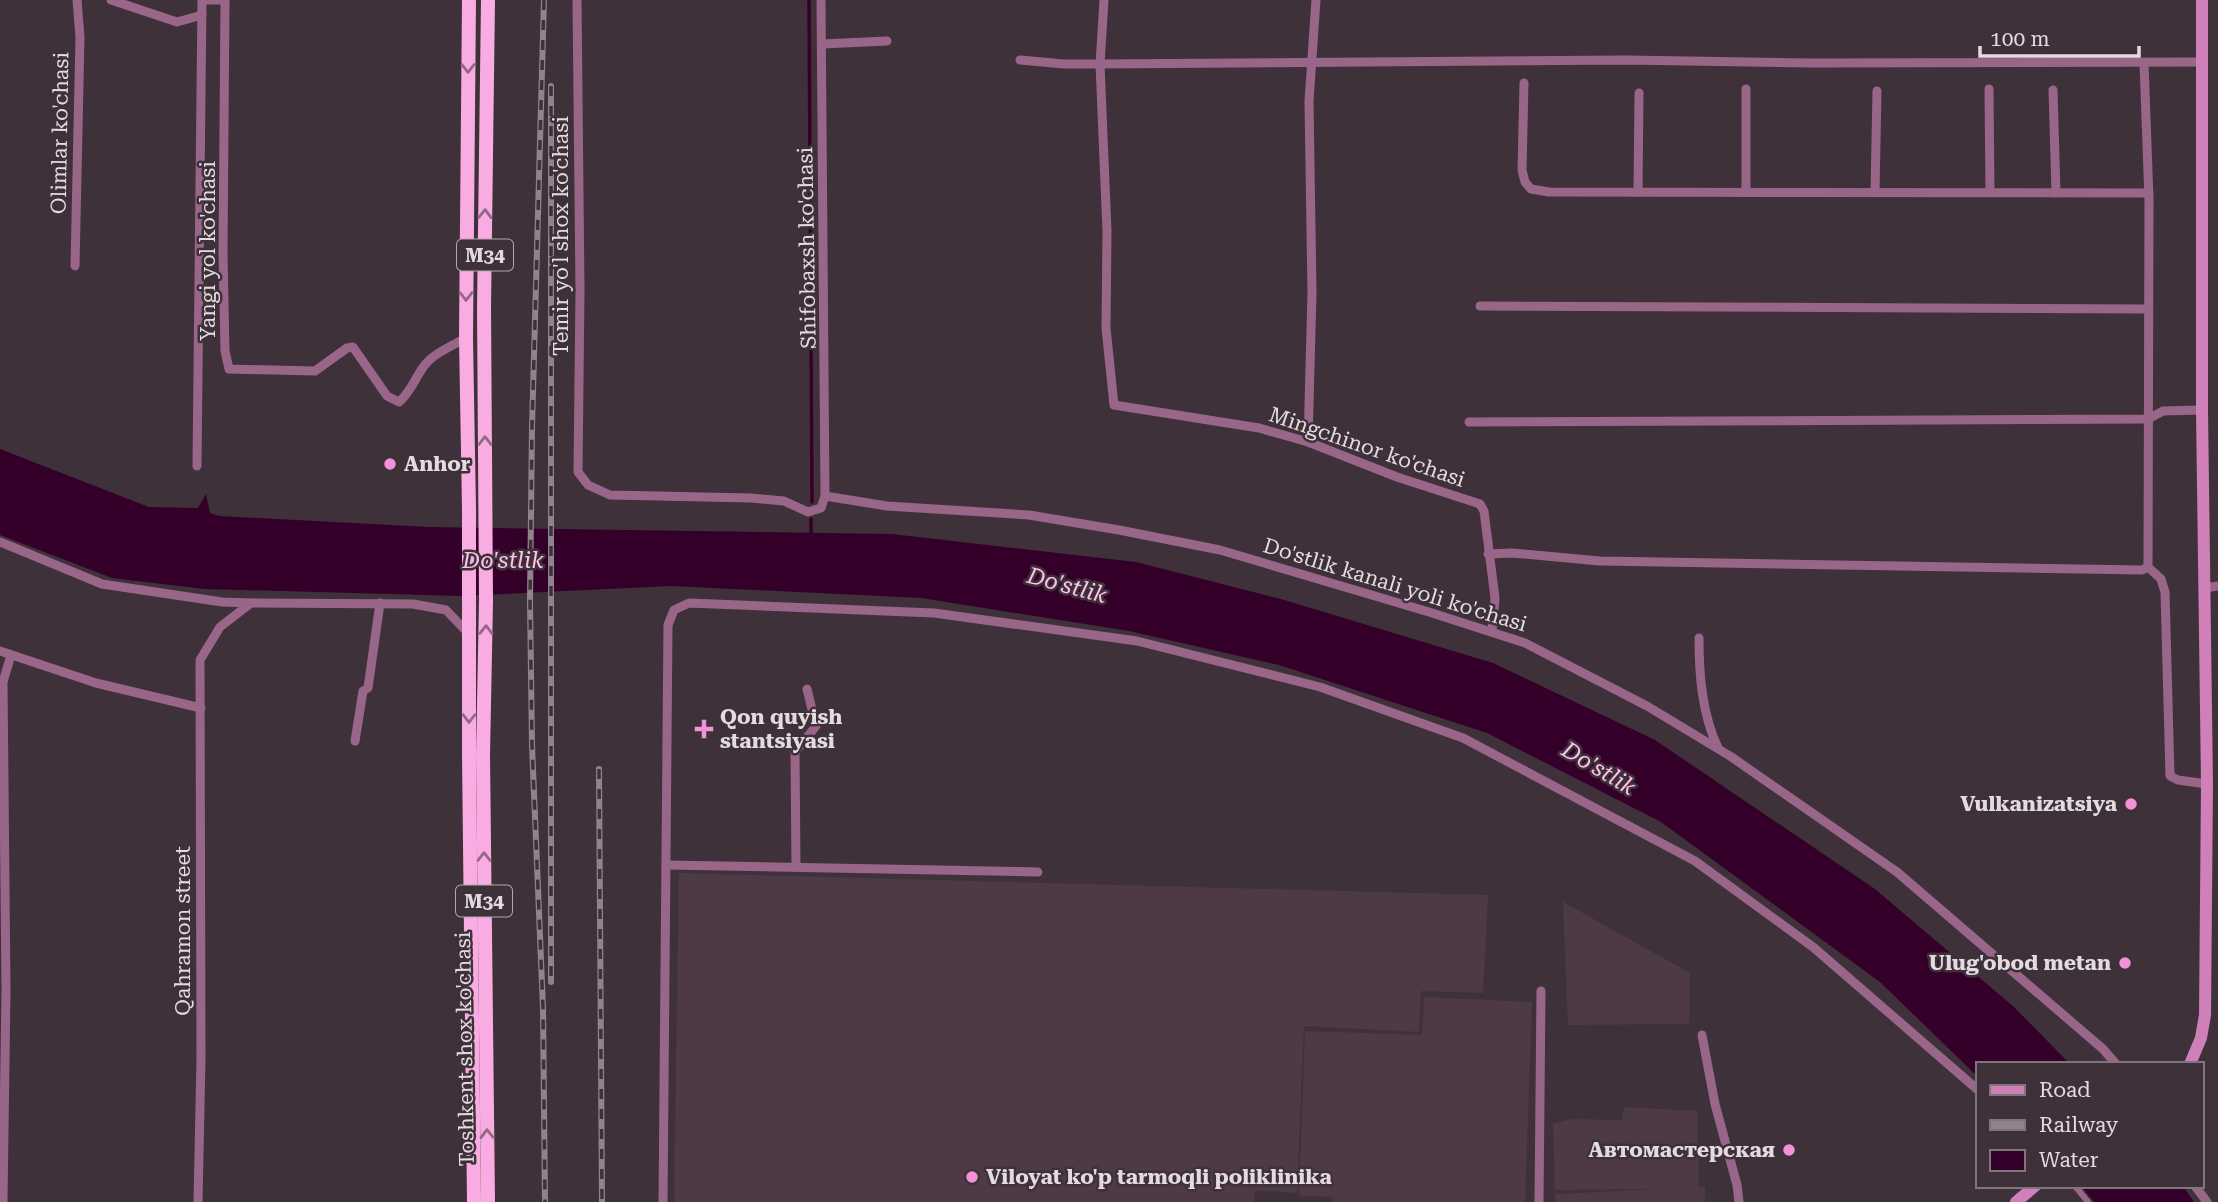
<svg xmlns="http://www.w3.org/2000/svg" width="2218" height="1202" viewBox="0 0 2218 1202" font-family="'Roboto Serif',serif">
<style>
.built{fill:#4e3a47}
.water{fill:#340029}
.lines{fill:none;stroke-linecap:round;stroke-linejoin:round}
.stream{stroke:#340029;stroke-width:3.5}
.pedestrian{stroke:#996689;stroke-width:6}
.minor{stroke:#996689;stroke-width:9}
.secondary{stroke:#d080b8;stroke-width:12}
.trunk{stroke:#f9ace1;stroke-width:14}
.rail-casing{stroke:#90848c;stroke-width:6}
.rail{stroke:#3f313a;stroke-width:3.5;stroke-dasharray:10;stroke-linecap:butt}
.oneway{stroke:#936885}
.poi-dot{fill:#f391d6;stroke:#3f313a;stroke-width:2.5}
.labels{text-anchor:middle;stroke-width:5;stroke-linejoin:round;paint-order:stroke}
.shield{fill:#3f313a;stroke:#b2a8af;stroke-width:2}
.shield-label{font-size:19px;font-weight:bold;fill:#e4dbe1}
.street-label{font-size:21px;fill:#e4dbe1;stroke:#3f313a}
.poi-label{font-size:21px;font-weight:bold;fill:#e4dbe1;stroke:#3f313a;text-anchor:start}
.water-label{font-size:23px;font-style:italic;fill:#ffc0ea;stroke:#3f313a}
</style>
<rect width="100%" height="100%" fill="#3f313a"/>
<g class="built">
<polygon points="679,873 1488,895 1483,993 1421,991 1419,1032 1304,1026 1297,1193 1255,1190 1254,1202 674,1202"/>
<polygon points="1563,902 1690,973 1689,1024 1568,1025"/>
<polygon points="1424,997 1532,1002 1525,1202 1332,1202 1332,1197 1299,1196 1305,1031 1422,1035"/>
<polygon points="1624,1107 1697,1111 1699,1187 1705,1187 1705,1202 1555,1202 1555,1194 1661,1189 1555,1190 1553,1124 1572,1119 1622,1120"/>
</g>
<g class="water">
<polygon points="0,449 149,507 198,508 206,494 210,513 220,516 429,527 892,534 1136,562 1281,599 1493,663 1655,740 1875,889 2014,1007 2070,1064 1978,1064 1978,1077 1880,982 1661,822 1487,733 1279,665 1129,631 921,598 671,586 461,596 204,589 112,578 0,535"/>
<polygon points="2081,1186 2183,1186 2194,1202 2094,1202"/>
</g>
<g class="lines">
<g class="stream">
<polyline points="809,0 812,502"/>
<polyline points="811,537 811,519"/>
</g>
<polyline class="pedestrian" points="2075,1186 2088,1202"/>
<g class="minor">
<polyline points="111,0 177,22 202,15"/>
<path d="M225,0l-2,254 2,97 4,18 86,2 32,-23 6,-1 34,49 12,6c12,-10 16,-24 25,-36 10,-13 28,-20 42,-28"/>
<polyline points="577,0 580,290 578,472 588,485 610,495 751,498 784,501 808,512 821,508 825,496 821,0"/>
<polyline points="822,44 887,41"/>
<polyline points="1020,60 1064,64 1100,64 1104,0"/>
<polyline points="2144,63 2149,200 2148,567 2161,579 2165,592 2170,776 2178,780 2207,784"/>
<polyline points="1524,83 1522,170 1525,182 1531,189 1549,192 2149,193"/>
<polyline points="1746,89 1746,192"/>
<polyline points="1989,89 1990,192"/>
<polyline points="2053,90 2056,193"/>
<polyline points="1638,192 1639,93"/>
<polyline points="1875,192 1877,91"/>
<polyline points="75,266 80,37 77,0"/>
<polyline points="1480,306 2148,309"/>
<polyline points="1469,422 2148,419 2163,411 2202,410"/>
<polyline points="1308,442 1312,293 1309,101 1316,0"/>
<polyline points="197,466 202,0 225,0"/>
<polyline points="825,496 887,506 1029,515 1119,530 1220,550 1429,612 1525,643 1647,706 1730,756 1897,872 2103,1049 2116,1064"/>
<polyline points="0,542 102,584 222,602 251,603"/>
<polyline points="1488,554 1512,553 1600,561 2142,570 2148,567"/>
<polyline points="2205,588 2218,586"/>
<polyline points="1492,632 1495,598 1484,511 1480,504 1397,477 1308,442 1259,428 1114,405 1106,328 1107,231 1100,64 1626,60 1811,63 2202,62"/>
<path d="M1699,638c0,37 3,76 19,110"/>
<polyline points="0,651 96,683 201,708"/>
<polyline points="355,741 363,691 368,688 380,603"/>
<polyline points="666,865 1038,872"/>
<polyline points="796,867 795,752 816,726 807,689"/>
<polyline points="1702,1035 1715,1104 1737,1185 1739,1202"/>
<polyline points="2195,1186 2207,1202"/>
<polyline points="3,1202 6,990 3,682 11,655"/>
<polyline points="198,1202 201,1058 200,660 220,627 251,603 413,604 446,610 468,633"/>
<polyline points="663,1202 668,625 674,610 689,603 934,613 1137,641 1320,687 1463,738 1695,861 1813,947 1978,1090"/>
<polyline points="1539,1202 1541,991"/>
</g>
<g class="secondary">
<polyline points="2190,1064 2201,1038 2205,1015 2207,784 2202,410 2202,0"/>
<polyline points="2016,1202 2035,1186"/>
</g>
<g class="trunk">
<polyline points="469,0 466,338 469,509 469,755 474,1202"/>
<polyline points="488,0 484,308 486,601 483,755 488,1202"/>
</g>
<g class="rail-casing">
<g id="rail">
<polyline points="544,0 532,427 530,601 532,745 543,1008 545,1202"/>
<polyline points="551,86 551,982"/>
<polyline points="599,769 602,1202"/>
</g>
</g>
<use href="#rail" class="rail"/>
</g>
<defs><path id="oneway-chevron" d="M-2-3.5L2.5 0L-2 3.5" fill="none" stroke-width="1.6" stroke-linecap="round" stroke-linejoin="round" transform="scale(1.75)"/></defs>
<g class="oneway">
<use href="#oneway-chevron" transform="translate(468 68) rotate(90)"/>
<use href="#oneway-chevron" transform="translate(485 214) rotate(-89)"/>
<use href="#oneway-chevron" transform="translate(466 296) rotate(90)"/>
<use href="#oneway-chevron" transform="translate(485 441) rotate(-90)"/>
<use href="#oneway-chevron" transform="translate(486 630) rotate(-89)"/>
<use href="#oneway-chevron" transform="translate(469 718) rotate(90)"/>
<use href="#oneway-chevron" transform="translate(484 857) rotate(-90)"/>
<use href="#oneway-chevron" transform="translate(487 1134) rotate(-91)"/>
</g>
<g class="poi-dot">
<circle cx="390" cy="464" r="7"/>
<path d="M700.5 718.5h7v7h7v7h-7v7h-7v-7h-7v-7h7z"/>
<circle cx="2131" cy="804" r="7"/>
<circle cx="2125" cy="963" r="7"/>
<circle cx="1789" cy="1150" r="7"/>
<circle cx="972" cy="1177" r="7"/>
</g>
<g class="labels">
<g class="shield">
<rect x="457" y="239.5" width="56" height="31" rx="5"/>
<rect x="456" y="885.5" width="56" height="31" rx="5"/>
</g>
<g class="shield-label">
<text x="485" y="262">M34</text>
<text x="484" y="908">M34</text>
</g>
<g class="street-label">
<text transform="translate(60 133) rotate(-89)" y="7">Olimlar ko'chasi</text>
<text transform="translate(561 236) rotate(-90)" y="7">Temir yo'l shox ko'chasi</text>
<text transform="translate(807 248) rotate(-91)" y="7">Shifobaxsh ko'chasi</text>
<text transform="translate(208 251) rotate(-90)" y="7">Yangi yol ko'chasi</text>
<text transform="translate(1367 447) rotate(19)" y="7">Mingchinor ko'chasi</text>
<text transform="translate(1395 585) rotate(17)" y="7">Do'stlik kanali yoli ko'chasi</text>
<text transform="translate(183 931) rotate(-90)" y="7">Qahramon street</text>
<text transform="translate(465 1049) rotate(-91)" y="7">Toshkent shox ko'chasi</text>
</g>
<g class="poi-label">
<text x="404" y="471">Anhor</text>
<text x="720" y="724">Qon quyish<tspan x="720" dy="24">stantsiyasi</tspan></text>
<text x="2117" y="811" text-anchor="end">Vulkanizatsiya</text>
<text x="2111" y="970" text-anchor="end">Ulug'obod metan</text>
<text x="1775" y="1157" text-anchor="end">Автомастерская</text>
<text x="986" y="1184">Viloyat ko'p tarmoqli poliklinika</text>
</g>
<g class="water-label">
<text x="503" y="568">Do'stlik</text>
<text transform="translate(1067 585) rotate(15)" y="8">Do'stlik</text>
<text transform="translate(1599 768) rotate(31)" y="8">Do'stlik</text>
</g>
</g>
<rect x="1976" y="1062" width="228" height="126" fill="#3f313a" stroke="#81757d" stroke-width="2"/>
<rect x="1990" y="1085" width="35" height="10" fill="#d080b8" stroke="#81757d" stroke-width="2"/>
<text x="2039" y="1097" font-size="21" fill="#e4dbe1">Road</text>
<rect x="1990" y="1120" width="35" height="10" fill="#90848c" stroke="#81757d" stroke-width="2"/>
<text x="2039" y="1132" font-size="21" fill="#e4dbe1">Railway</text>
<rect x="1990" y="1150" width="35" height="21" fill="#340029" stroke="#81757d" stroke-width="2"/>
<text x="2039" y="1167" font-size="21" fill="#e4dbe1">Water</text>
<path d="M1980 46v10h159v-10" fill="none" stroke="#e4dbe1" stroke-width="3.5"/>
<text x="1990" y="46" font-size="21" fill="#e4dbe1" stroke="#3f313a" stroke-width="5" paint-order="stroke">100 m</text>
</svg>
